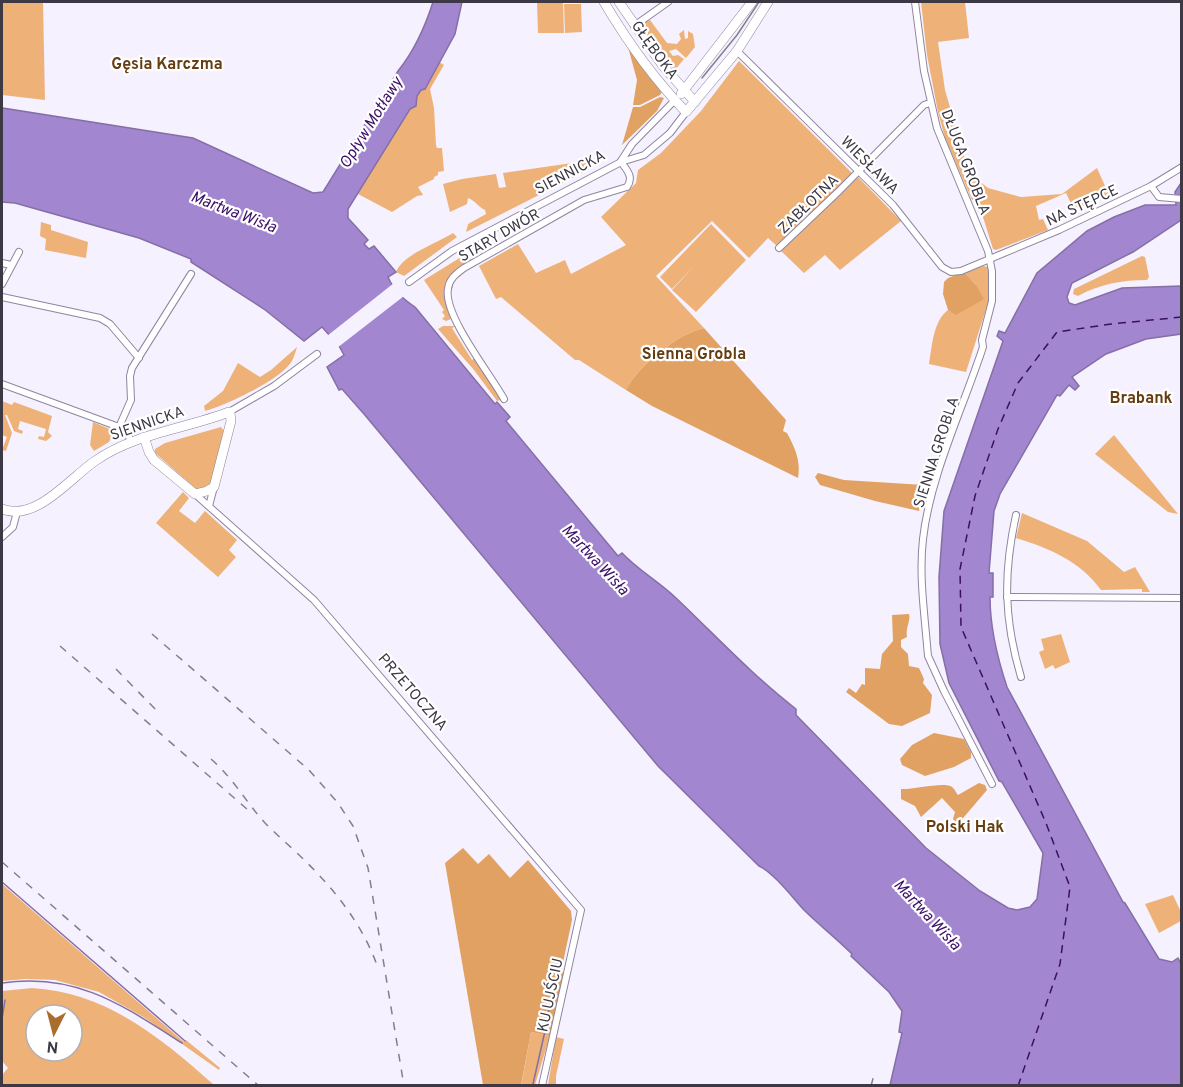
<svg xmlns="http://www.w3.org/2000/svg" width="1183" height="1087" viewBox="0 0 1183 1087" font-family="Overpass,sans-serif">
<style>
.green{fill:#eeb279;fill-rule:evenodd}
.forest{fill:#e1a162}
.water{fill:#a386d0;stroke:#846fa6;stroke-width:1.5}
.pier{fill:#f5f1fe}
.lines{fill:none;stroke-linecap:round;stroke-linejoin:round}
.stream{stroke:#846fa6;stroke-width:1.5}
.ferry{stroke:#3c0f67;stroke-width:1.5;stroke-dasharray:8 6;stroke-linecap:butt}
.street-casing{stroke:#8f85a1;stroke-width:8}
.secondary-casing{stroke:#8f85a1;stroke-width:10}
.street{stroke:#fff;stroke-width:6}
.secondary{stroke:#fff;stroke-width:9}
.tram{stroke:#837f8b;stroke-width:1.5}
.rail{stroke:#837f8b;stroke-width:1.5;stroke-dasharray:8 8;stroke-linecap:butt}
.labels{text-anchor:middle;stroke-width:4.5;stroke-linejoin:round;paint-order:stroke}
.street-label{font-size:15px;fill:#3c3844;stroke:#fff}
.neighbourhood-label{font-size:16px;font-weight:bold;fill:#663d11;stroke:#fff}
.water-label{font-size:16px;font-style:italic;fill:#3c0f67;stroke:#fff}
</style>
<rect width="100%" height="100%" fill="#f5f1fe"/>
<g class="green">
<polygon points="2,2 43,2 45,100 2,95"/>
<polygon points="537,2 563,2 564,33 538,33"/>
<polygon points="921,2 965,2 969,38 938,42 945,90 969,173 988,188 1021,197 1062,194 1097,168 1109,195 1074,210 1066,193 1036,206 1039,220 1043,219 1048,230 996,250 993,249 978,201 972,200 945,138 938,112 927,55"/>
<polygon points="564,4 581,4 582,32 565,33"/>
<polygon points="650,20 667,43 677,44 681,39 679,34 684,30 685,39 688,38 688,31 693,34 695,47 686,58 676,49 669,51 673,56 678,55 684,59 675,70 671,67 641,27 641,24"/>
<path d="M739,61l113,112 -42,42 -3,-1 -5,5 1,2 -26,25 -9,-8 -19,20 -37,-37 -56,55 48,52c-27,6 -66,38 -78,62l-47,-30h-4l-74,-63 -5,2 -17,-33 39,-22 18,29 29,-13 6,14 55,-29 -25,-28 35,-34 2,-13 23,-17 40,-42z"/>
<polygon points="439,62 444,65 430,89 434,108 436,145 437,148 442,148 444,171 438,172 438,175 434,177 434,179 418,187 423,195 417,196 392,212 358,194 410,109 416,105 417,96 421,89 425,89"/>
<path d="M593,160l3,3 -8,7 -122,62 2,-8 18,-10 -1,-4c-7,-3 -9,-9 -17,-12l-1,6 -17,8 -7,-28 19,-5 34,-5 3,14 7,-1 -3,-14z"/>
<polygon points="858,177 901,221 840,270 825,255 804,273 780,250"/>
<polygon points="41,222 51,225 51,230 88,242 86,258 45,250 46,239 40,236"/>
<polygon points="711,224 746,260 696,312 672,290 695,265 672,289 660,277"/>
<path d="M453,233l4,4 -53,39 -8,-4c7,-18 42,-29 57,-39z"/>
<path d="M466,254l5,6c-30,18 -32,27 -20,59l-5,2 -4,-2 3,-3 -3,-4 2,-2 -20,-30z"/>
<path d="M1142,256l3,1 4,20 -2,3c-25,0 -47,4 -69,16l-5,-2 1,-5z"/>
<path d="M983,266l5,1 1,4 -1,32 -22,69 -37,-8c3,-17 4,-43 19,-54l8,4 20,-29 -12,-13z"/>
<polygon points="443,326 456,326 452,328 472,360 476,357 500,400 497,401 474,370 438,329"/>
<path d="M297,347c-1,4 -3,10 -5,14 -10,18 -67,45 -87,50l-1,-5 19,-15 15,-28 22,14 11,-7z"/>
<polygon points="2,401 12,405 14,402 52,416 48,432 52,436 46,441 38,439 39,436 44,437 46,429 20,421 18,429 23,431 22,434 14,431 7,415 5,415 12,433 6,451 2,450 7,437 2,435"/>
<polygon points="93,422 112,430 113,434 109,442 94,451 90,445"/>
<polygon points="221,427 224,431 210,486 197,490 155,453 155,449 165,443"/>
<polygon points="1114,435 1178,514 1168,512 1095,454"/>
<polygon points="183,492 189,498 179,511 195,523 205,511 237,540 229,550 236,557 218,577 156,523"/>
<path d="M1022,513l65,28 37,31 11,-5 15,25h-8v-3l-41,1c-21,-29 -52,-42 -85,-52z"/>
<polygon points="1061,634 1070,662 1055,669 1053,665 1045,669 1039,652 1044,650 1041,639"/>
<polygon points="2,884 184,1042 186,1040 220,1068 219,1070 145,1018 99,992 55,980 25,979 2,981"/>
<polygon points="1173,895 1181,912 1181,921 1159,933 1145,904"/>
<path d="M32,988c74,4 129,50 182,97h-212v-10l6,-7 -6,-7v-70zM36,1015h36v36h-36z"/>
<polygon points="531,1032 550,1036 535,1085 521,1086"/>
<polygon points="556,1037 564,1039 556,1076 556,1085 548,1085"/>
</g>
<g class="forest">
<polygon points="628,47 662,92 660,95 640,105 633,105 637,80"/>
<polygon points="660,97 664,98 657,111 622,145 633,107 640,107"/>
<polygon points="964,272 976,285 984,299 956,315 948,310 943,294 944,282 948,278"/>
<path d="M704,328l82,92 -3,11 4,2c8,15 14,28 11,45l-146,-72 -26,-16c12,-24 51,-56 78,-62z"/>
<polygon points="818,473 844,480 924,485 919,511 875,501 820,485 815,477"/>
<path d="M909,614c2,7 -4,14 -2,23l-6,3v7l7,7 1,12 10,2 5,11 -1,4 9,12 -2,18 -28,13 -13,-2 -43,-32 3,-4 7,5 6,-9 3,1v-17l15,1 2,-15 11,-13 -1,-26z"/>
<polygon points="934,733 964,739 971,752 971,758 954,767 925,776 902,765 900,759 912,745"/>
<path d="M979,783l6,2 2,5 -29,34 -5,-5 2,-7 -13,-14 -21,19 -6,-11 -14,-7v-10c11,1 44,-8 51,-2 3,2 4,6 6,8z"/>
<polygon points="463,848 478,864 489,854 510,878 528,860 571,911 572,920 561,972 564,973 550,1036 531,1032 521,1085 483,1085 445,863"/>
</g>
<path class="water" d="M433,2h29l-7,32 -30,55 -4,1 -4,6 -1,10 -6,3 -62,100v9l20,22 -4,4 5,5 5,-3 22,26 -8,5c6,14 15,22 27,30l80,97 2,-2 13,15 -4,4 112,135 4,-3c16,17 36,28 54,45 39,37 76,77 120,111v6l130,133 54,43 28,17 9,2 13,-3 7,-8 6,-46 -41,-71 -3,-1 -50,-98 -9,-39 -1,-67 5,-66 59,-170 -6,-5 2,-5 6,2 32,-60 50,-42 27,-14 31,-12h31l-1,-13 6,-9v37l-48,32 -61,31 -5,14 2,6 6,2 47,-17 59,-2v48l-35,5 -40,15 -34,23 7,9 -4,4 -6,-5 -9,11 -3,-1 -57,99 -6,17 -5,62h4v24h-3c0,32 7,60 17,90l116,215 2,1 34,56 13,3 6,-4 3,6v121h-291l12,-52 -3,-1 3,-21 -13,-19 -38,-36 1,-2c-17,-17 -33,-29 -48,-44 -11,-12 -31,-38 -45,-44l-101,-100 -294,-352 -22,-25 -3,1 -12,-23 17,-12 -5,-9 -17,-19 -18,14 -40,-32 -73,-47v-3l-52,-21 -124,-35 -13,-1v-94l191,30 120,55 10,-1 75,-121c17,-21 27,-44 35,-69z"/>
<polygon class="pier" points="394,283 404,296 337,348 327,336"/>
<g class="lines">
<g class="stream">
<polyline points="2,882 185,1041"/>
<path d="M2,983c74,-11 120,22 180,60"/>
<polyline points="547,1018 559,963"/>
<polyline points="2,1019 5,1000"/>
<polyline points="533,1084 545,1031"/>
</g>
<polyline class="ferry" points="1018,1086 1060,964 1070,887 1046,823 961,627 960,569 975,496 998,429 1018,383 1057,332 1111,324 1182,317"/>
<g class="street-casing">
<g id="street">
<path d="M915,2l9,69 13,57 51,123 4,20v30l-10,39 1,7c-20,61 -53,129 -60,192 -4,35 1,71 4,106l1,11 16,35 48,93"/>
<polyline points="634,26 668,2"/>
<polyline points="737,51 893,205 942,267 951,272 961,271 1059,230 1151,186 1182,167"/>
<polyline points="621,161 632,144 675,100"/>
<polyline points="1151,186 1159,197 1182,199"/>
<polyline points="779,248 839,191 924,105 930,103"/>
<polyline points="2,263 11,265"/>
<polyline points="409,282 452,251 621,162 644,155 670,133 686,112"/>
<polyline points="2,284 19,252"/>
<polyline points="2,297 100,318 110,324 139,358"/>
<polyline points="2,384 119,427 126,431 131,441"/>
<path d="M504,399c-13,-24 -61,-84 -56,-110 1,-10 8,-15 16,-21l120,-68 43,-13c7,-10 0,-17 -6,-25"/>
<polyline points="229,412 274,386 317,354"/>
<polyline points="119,427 131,400 130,376 132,368 191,274"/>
<polyline points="195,494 314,600 581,910 542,1086"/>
<polyline points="209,506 214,487"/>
<path d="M1016,515c-13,59 -12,105 5,162"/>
<polyline points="2,537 13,527 17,512"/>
<polyline points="1007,597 1182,598"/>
</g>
</g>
<g class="secondary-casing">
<g id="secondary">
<path d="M604,2c23,39 50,77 82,110l51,-61 31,-49"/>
<polyline points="619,2 663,66 695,102"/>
<polyline points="681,94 752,2"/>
<path d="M2,509c34,13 67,-30 93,-48 40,-28 90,-32 134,-49l1,1 1,8 -17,66 -7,4 -12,3 -41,-34 -5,-8 -5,-15"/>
</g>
</g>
<use href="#street" class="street"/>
<use href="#secondary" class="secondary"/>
<polyline class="tram" points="702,78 737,35 759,2"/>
<g class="rail">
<polyline points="152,634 309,770 338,803 353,826 368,868 404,1086"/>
<polyline points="60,646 248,810"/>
<polyline points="116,669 158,712"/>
<path d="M211,759c22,19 35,43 54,64 10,10 20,19 31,29 35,33 66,70 82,116"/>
<polyline points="2,862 259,1086"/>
<polyline points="871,1086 875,1071"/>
</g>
</g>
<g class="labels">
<g class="street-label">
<text transform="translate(655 50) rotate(54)" y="5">GŁĘBOKA</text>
<text transform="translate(966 162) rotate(69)" y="5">DŁUGA GROBLA</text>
<text transform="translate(870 165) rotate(45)" y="5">WIESŁAWA</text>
<text transform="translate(570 172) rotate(-28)" y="5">SIENNICKA</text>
<text transform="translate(808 204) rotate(-44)" y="5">ZABŁOTNA</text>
<text transform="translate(1082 205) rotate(-25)" y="5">NA STĘPCE</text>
<text transform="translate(499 235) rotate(-30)" y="5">STARY DWÓR</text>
<text transform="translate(147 423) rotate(-19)" y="5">SIENNICKA</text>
<text transform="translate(936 452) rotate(-72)" y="5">SIENNA GROBLA</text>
<text transform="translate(413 692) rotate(49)" y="5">PRZETOCZNA</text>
<text transform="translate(550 995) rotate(-78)" y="5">KU UJŚCIU</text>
</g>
<g class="neighbourhood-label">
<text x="167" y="69">Gęsia Karczma</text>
<text x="694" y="359">Sienna Grobla</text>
<text x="1141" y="403">Brabank</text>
<text x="965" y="832">Polski Hak</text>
</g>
<g class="water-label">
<text transform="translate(370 122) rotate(-58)" y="6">Opływ Motławy</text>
<text transform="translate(234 211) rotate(21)" y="6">Martwa Wisła</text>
<text transform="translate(596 559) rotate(47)" y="6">Martwa Wisła</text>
<text transform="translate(928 914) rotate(47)" y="6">Martwa Wisła</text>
</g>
</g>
<rect width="1183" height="1087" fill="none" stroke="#3c3844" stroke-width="6"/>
<g transform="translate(54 1033) rotate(186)"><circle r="28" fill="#ffffff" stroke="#b1afb4" stroke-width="1.5"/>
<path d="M0-4.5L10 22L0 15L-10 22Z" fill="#a96d2f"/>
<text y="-9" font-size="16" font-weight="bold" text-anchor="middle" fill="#3c3844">N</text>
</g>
</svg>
